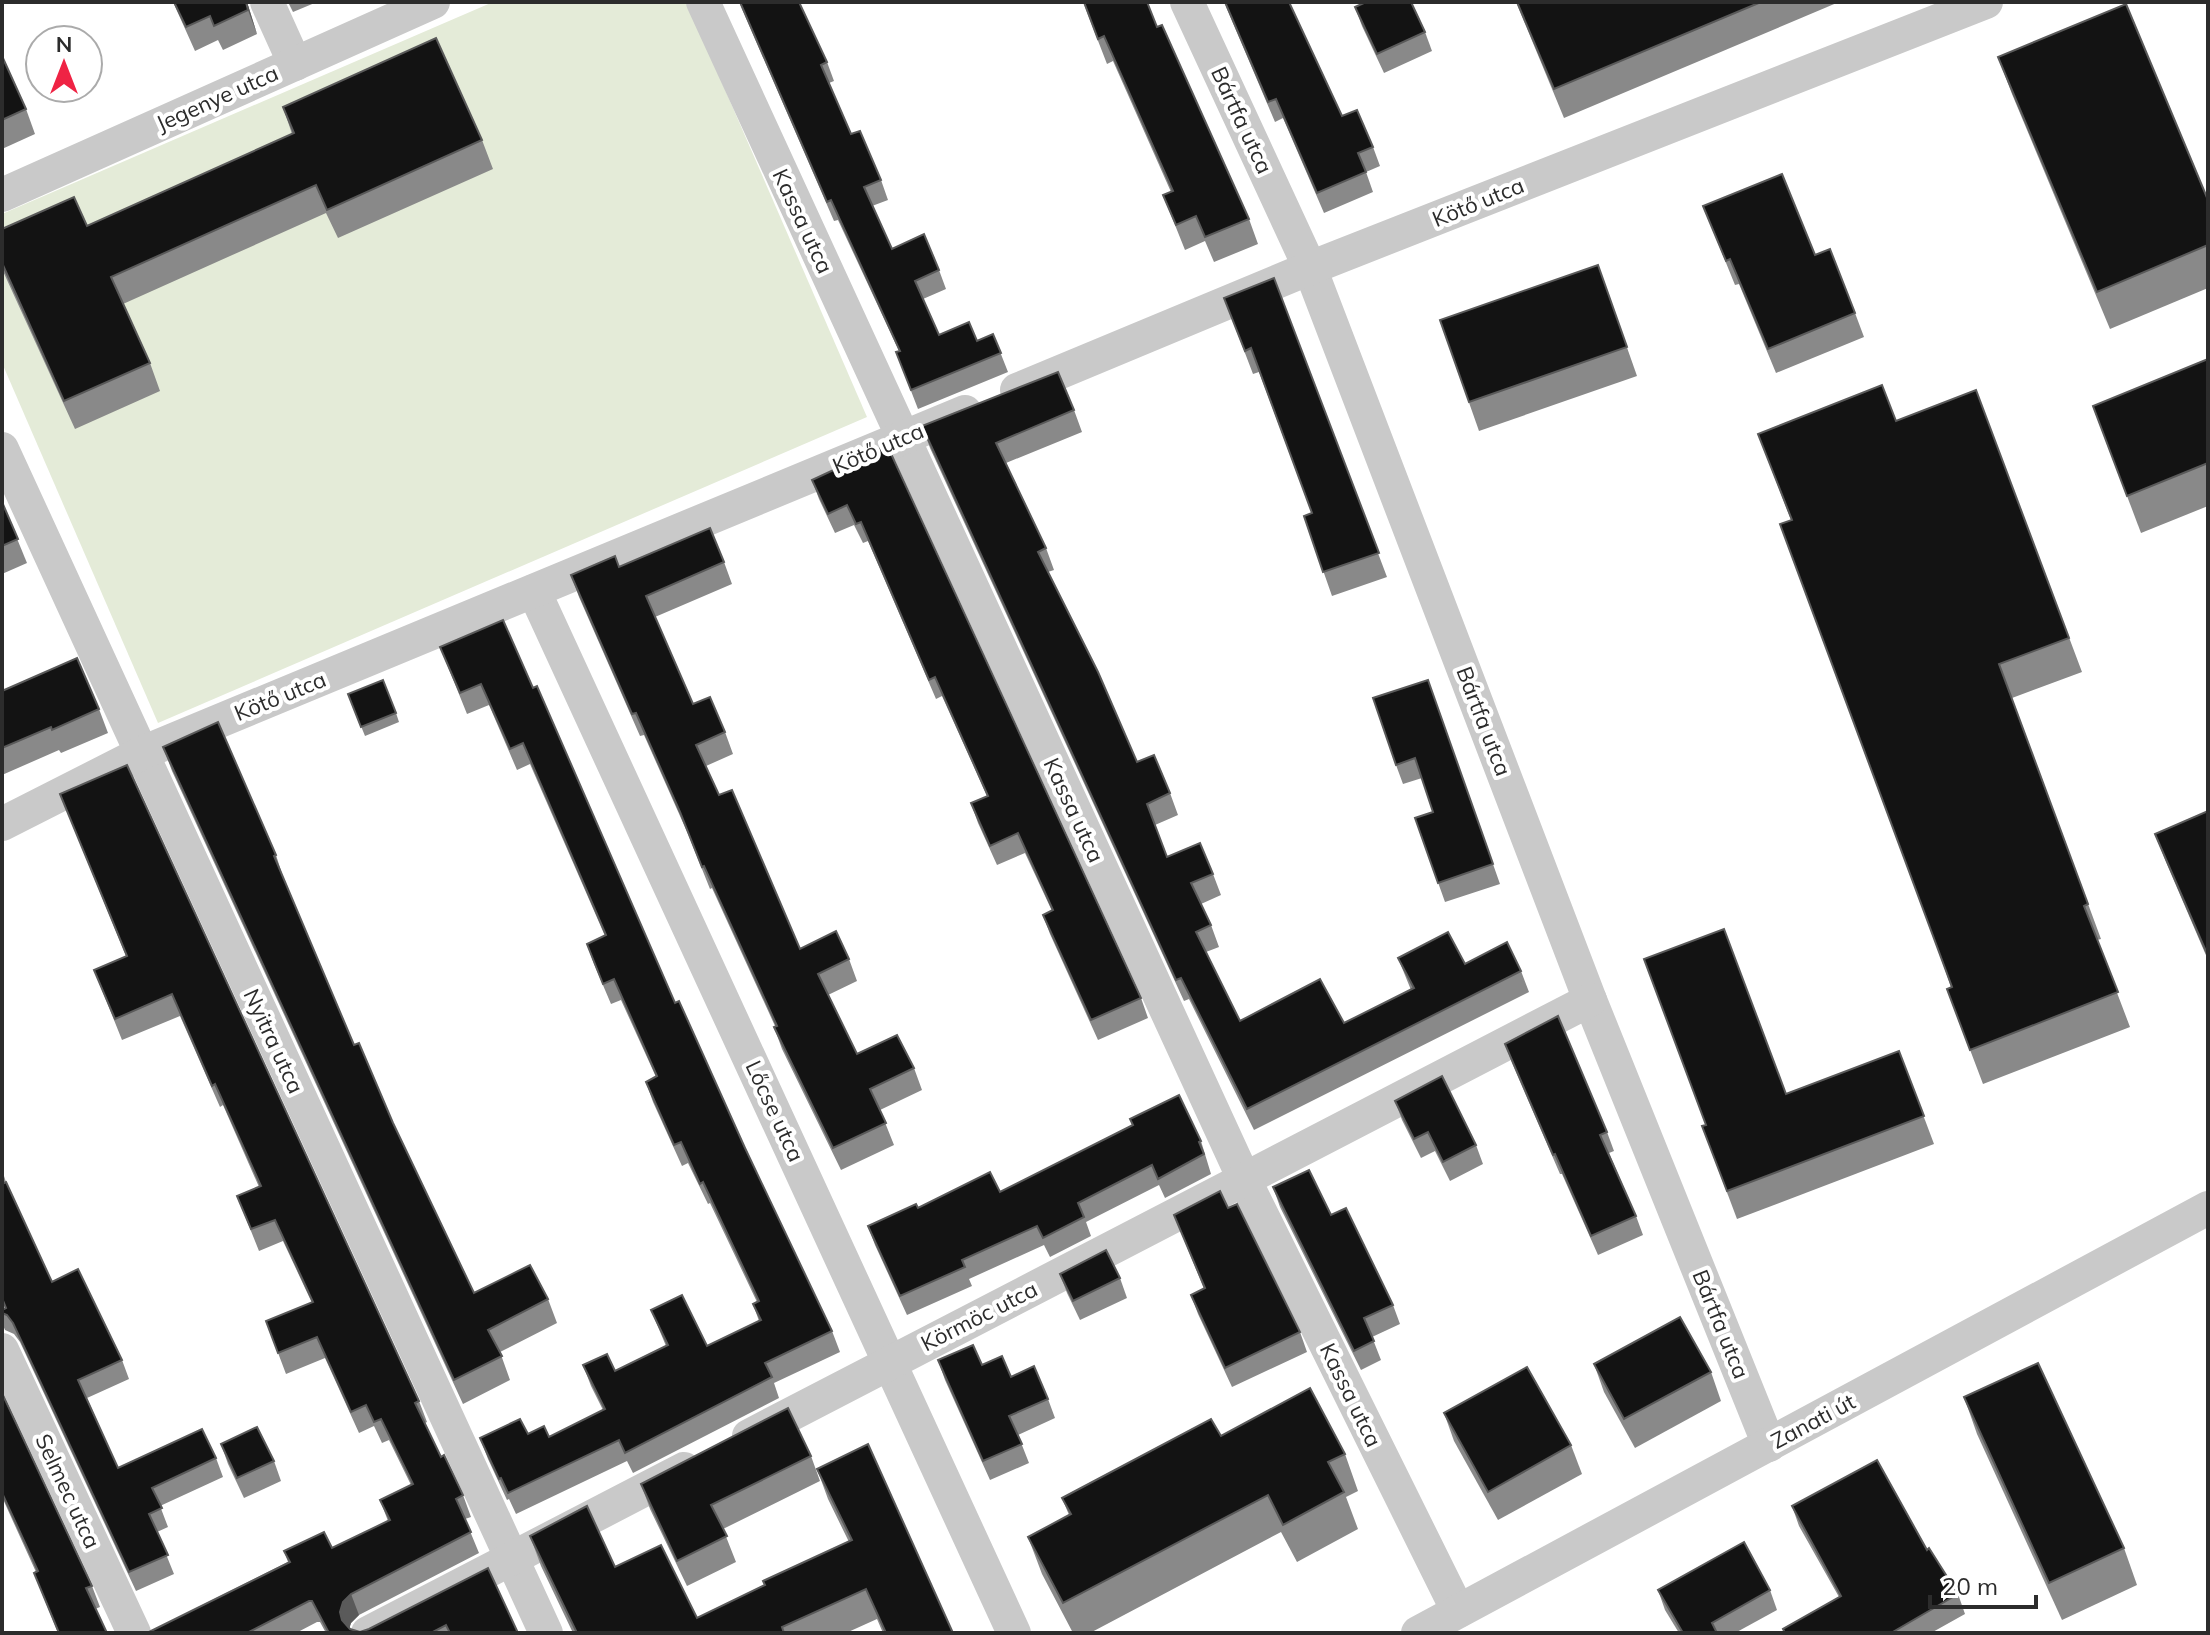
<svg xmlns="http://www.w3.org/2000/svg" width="2210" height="1635" viewBox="0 0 2210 1635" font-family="Mulish,sans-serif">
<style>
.green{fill:#e4ebd8}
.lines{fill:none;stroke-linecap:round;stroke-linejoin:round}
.minor{stroke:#c9c9c9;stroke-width:34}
.wall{fill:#898989}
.shaded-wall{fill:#5a5a5a}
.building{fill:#131313;stroke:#5a5a5a;stroke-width:2}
.labels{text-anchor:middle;stroke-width:8;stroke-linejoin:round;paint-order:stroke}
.street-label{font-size:22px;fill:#2c2c2c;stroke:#fff}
</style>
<rect width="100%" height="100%" fill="#fff"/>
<polygon class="green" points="493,2 687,2 867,417 158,723 2,363 2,214"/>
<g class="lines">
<g class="minor">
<polyline points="267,2 295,64"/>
<polyline points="703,2 1244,1179 1458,1611"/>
<polyline points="1187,2 1310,268 1590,1000 1769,1445"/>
<polyline points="2,195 433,2"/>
<polyline points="1017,390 1310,268 1986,2"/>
<polyline points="2,449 546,1633"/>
<polyline points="534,591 1014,1633"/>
<polyline points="2,824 142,753 965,412"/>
<polyline points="2,1350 134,1633"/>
<polyline points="749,1436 1590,1000"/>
<polyline points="368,1633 684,1469"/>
<polyline points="1418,1633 2208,1208"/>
</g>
</g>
<g class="wall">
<polygon points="173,2 247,2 257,34 223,50 218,40 195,51"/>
<polygon points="288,2 317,2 293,12"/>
<polygon points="739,2 799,2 827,62 834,81 829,83 851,134 881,180 888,200 872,206 892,249 939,270 946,289 923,299 939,335 977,341 993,334 1008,372 918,409 896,352 899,351 838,220 834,221"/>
<polygon points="1083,2 1147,2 1157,27 1249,219 1258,244 1214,262 1205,241 1185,250 1163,195 1171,192 1113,61 1107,64"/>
<polygon points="1224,2 1289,2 1342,116 1373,147 1380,166 1366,172 1373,192 1324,213 1283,118 1275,122"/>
<polygon points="1516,2 1839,2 1564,118"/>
<polygon points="1355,7 1425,32 1432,51 1384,73 1362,26"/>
<polygon points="2,56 26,109 35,134 2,149"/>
<polygon points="1998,57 2208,200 2208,288 2110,329 2012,94"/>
<polygon points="283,107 482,140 493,169 338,238 326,213 123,304 150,363 160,391 75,429 2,269 2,229 87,226 292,134"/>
<polygon points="1703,206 1855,313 1864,337 1776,373 1739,284 1735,285"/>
<polygon points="1598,265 1637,376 1479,431 1440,320"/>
<polygon points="1274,278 1387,577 1332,596 1304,516 1312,513 1259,372 1253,374 1224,298"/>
<polygon points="2208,359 2208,506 2141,533 2093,406"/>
<polygon points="1976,390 2082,672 2012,698 2101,939 2097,940 2130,1027 1983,1084 1947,989 1951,987 1791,520 1758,434 1896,421"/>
<polygon points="1074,410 1082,432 1006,463 1046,548 1054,570 1048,572 1137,762 1170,793 1178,815 1155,825 1167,857 1213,874 1221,895 1201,904 1211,925 1219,947 1206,952 1240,1021 1344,1023 1411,990 1398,958 1521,971 1529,992 1254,1130 1189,999 1184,1001 930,448 922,426"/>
<polygon points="887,445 1141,998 1148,1018 1098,1040 1050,934 1043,915 1052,911 1025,853 997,865 978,823 971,803 987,796 942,696 936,699 868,541 863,543 854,525 835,533 819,499 812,480"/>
<polygon points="2,502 27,563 2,574"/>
<polygon points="724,562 732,584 655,617 693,704 725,732 733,754 706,766 719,795 800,949 849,959 857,981 828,995 857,1054 914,1068 922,1090 880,1110 894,1145 841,1170 782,1049 774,1027 775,1026 712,888 710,889 688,834 644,735 640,736 579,597 571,575 619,567"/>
<polygon points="440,647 533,688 675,1003 832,1331 840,1352 774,1383 779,1398 633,1473 627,1461 516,1514 509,1499 507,1500 488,1459 480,1438 528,1434 549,1437 603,1410 591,1386 583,1365 615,1371 666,1346 651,1310 707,1346 759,1321 753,1304 757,1302 710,1203 708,1204 688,1163 682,1166 653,1102 646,1082 656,1077 621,1000 611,1004 594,964 587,944 605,936 530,764 517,770 489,705 467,714"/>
<polygon points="1428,680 1500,884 1445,902 1415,818 1433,812 1422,778 1403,784 1396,765"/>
<polygon points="2,691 99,709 108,733 61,753 59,750 2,775"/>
<polygon points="348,694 396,713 399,722 365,736"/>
<polygon points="163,747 276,855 284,880 354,1045 393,1123 474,1293 548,1299 557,1323 500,1352 510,1380 463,1404 172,771"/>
<polygon points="60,794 419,1401 427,1422 425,1423 441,1457 463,1495 471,1517 465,1519 479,1553 359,1615 351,1623 349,1628 360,1632 369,1629 488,1568 518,1633 326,1633 320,1622 317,1622 296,1633 147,1633 288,1562 284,1551 332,1548 388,1521 380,1500 411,1485 389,1440 382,1443 374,1426 359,1433 325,1358 286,1374 266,1321 312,1303 283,1241 259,1251 237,1196 259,1187 223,1105 220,1107 180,1016 122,1040 94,970 126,956"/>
<polygon points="2208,811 2208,960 2166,862 2155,834"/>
<polygon points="1505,1044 1607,1132 1614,1151 1609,1153 1636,1216 1643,1235 1598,1255 1562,1174 1560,1174 1512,1063"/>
<polygon points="1899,1051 1934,1144 1737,1219 1702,1126"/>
<polygon points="1395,1101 1476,1145 1483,1164 1450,1181 1435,1151 1421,1158 1402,1120"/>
<polygon points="1130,1119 1201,1141 1211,1174 1165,1198 1159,1185 1086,1222 1091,1236 1050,1257 1044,1245 969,1279 972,1286 907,1315 875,1245 868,1226 918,1208 1000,1192 1132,1125"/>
<polygon points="2,1170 8,1188 52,1282 122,1360 129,1379 87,1398 118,1468 216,1458 223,1477 160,1506 168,1527 157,1532 174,1574 136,1591 20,1342 14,1334 5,1330 2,1323 2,1310 5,1308 2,1302"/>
<polygon points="1273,1187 1331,1215 1393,1305 1400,1324 1372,1337 1381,1360 1361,1370 1280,1207"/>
<polygon points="1228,1208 1300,1332 1307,1352 1232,1387 1198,1314 1191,1295 1204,1289 1174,1215"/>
<polygon points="1060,1274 1120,1278 1127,1298 1080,1320 1067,1293"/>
<polygon points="938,1360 982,1365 1011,1377 1048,1399 1055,1418 1018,1435 1029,1463 990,1480 945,1380"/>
<polygon points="1594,1364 1711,1372 1721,1401 1635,1448 1604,1392"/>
<polygon points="2,1393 92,1586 100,1607 95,1609 107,1633 58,1633 34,1573 36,1572 2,1497"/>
<polygon points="1964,1397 2124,1548 2137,1585 2062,1620 1977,1434"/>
<polygon points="1444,1413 1571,1445 1582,1474 1498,1520 1454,1441"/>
<polygon points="1221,1436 1345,1454 1358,1491 1346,1497 1358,1529 1297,1562 1281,1532 1090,1633 1073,1633 1042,1574 1028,1537 1069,1515 1062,1498"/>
<polygon points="221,1444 274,1461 281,1481 244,1498 228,1464"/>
<polygon points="811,1456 820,1481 723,1529 736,1562 687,1586 650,1509 641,1484"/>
<polygon points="817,1469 953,1633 883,1633 877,1619 846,1633 573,1633 541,1566 530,1536 615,1567 697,1618 765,1586 849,1542 828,1499"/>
<polygon points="1792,1506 1927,1550 1958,1594 1965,1614 1931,1633 1784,1633 1783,1629 1839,1597 1799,1526"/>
<polygon points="1658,1590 1770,1590 1777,1610 1735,1633 1679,1633 1665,1610"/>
</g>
<g class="shaded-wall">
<polygon points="246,2 247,2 257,34 248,10"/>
<polygon points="351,1594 359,1615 351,1623 348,1633 342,1620 340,1612 343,1602"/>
</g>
<g class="building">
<polygon points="174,2 246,2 248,10 214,26 210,16 186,27"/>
<polygon points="740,2 799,2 827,62 821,65 851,134 860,131 881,180 864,187 892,249 924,234 939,270 915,281 939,335 969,322 977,341 993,334 1001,353 911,390 896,352 900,351 831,200 827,202"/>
<polygon points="1084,2 1147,2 1157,27 1162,25 1249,219 1205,237 1196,216 1176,225 1163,195 1173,191 1104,36 1098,39"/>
<polygon points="1225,2 1289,2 1342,116 1357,110 1373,147 1358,153 1366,172 1317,193 1276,99 1268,102"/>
<polygon points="1366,2 1411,2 1425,32 1377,54 1355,7"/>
<polygon points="1517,2 1761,2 1554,89"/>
<polygon points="2126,4 2208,200 2208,245 2097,292 1998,57"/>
<polygon points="436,38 482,140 327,210 316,185 111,277 150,363 64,401 2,263 2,229 74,197 87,226 294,133 283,107"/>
<polygon points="2,56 26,109 2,120"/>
<polygon points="1782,174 1815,255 1830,249 1855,313 1768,349 1730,259 1726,261 1703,206"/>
<polygon points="1598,265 1627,347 1469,402 1440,320"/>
<polygon points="1274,278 1379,553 1323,572 1304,516 1312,513 1251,348 1245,351 1224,298"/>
<polygon points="2208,359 2208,463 2127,496 2093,406"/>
<polygon points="1058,372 1074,410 996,443 1046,548 1038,552 1098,672 1137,762 1154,755 1170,793 1147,804 1167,857 1200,843 1213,874 1191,883 1211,925 1196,932 1240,1021 1320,979 1344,1023 1414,988 1398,958 1448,932 1465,964 1507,942 1521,971 1247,1109 1181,978 1176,980 922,426"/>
<polygon points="1882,385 1896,421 1976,390 2069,638 1999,664 2088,904 2084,906 2118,992 1970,1050 1947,989 1952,987 1780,524 1792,520 1758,434"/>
<polygon points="887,445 1141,998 1091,1020 1043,915 1053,910 1018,833 990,846 971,803 988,796 935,677 929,680 861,522 856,524 847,505 828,514 812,480"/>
<polygon points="2,502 18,539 2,546"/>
<polygon points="710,528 724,562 646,596 693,704 710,697 725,732 696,745 719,795 732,790 800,949 836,931 849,959 818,974 857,1054 897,1035 914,1068 870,1089 886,1123 833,1148 774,1027 777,1026 704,866 702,867 680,812 636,713 632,714 571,575 615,556 619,567"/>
<polygon points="503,620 533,688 537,686 675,1003 679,1001 745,1148 832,1331 765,1363 772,1377 625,1453 619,1440 508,1493 501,1478 499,1479 480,1438 520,1419 528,1434 544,1426 549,1437 605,1409 583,1365 607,1354 615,1371 668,1345 651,1310 682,1295 707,1346 761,1320 753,1304 759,1301 703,1182 700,1184 681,1142 674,1145 646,1082 657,1076 614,979 603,984 587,944 606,935 523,743 510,749 481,684 460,693 440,647"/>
<polygon points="77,658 99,709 52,730 51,727 2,748 2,691"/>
<polygon points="383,680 396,713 361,727 348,694"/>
<polygon points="1428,680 1493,864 1438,883 1415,818 1433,812 1415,758 1396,765 1373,698"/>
<polygon points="218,722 276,855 274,856 354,1045 359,1043 393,1123 474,1293 530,1265 548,1299 488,1330 502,1356 454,1380 163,747"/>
<polygon points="127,765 419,1401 415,1403 441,1457 444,1455 463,1495 456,1499 471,1532 351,1594 343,1602 340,1612 342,1620 350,1629 360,1632 369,1629 488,1568 518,1633 450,1633 446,1625 431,1633 329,1633 312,1601 309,1601 247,1633 147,1633 290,1562 284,1551 324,1532 332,1548 390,1520 380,1500 413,1484 381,1419 374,1422 366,1405 351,1412 317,1337 278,1353 266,1321 313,1302 275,1220 251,1229 237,1196 261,1186 215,1084 212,1086 172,994 115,1019 94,970 127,956 60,794"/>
<polygon points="2208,811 2208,956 2155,834"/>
<polygon points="1724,929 1786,1094 1899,1051 1924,1116 1727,1191 1702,1126 1706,1125 1644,959"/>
<polygon points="1558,1016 1607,1132 1600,1135 1636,1216 1591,1236 1555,1154 1553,1155 1505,1044"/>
<polygon points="1442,1076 1476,1145 1443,1162 1428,1132 1414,1139 1395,1101"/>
<polygon points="1179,1095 1201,1141 1199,1142 1204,1154 1158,1179 1152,1165 1078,1203 1084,1217 1043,1238 1037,1226 962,1260 965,1267 900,1296 868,1226 916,1204 918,1208 990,1172 1000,1192 1133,1125 1130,1119"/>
<polygon points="1309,1170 1331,1215 1346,1208 1393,1305 1364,1318 1374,1341 1354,1351 1273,1187"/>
<polygon points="6,1182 52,1282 78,1269 122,1360 78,1380 118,1468 202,1429 216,1458 152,1488 162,1508 149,1514 168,1555 129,1572 13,1323 7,1315 2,1313 2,1310 6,1308 2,1298 2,1184"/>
<polygon points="1220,1191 1228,1208 1237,1204 1300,1332 1225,1368 1191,1295 1205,1288 1174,1215"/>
<polygon points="1106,1250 1120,1278 1073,1301 1060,1274"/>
<polygon points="1680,1317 1711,1372 1624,1419 1594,1364"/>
<polygon points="973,1345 982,1365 1002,1356 1011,1377 1034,1366 1048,1399 1009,1416 1022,1444 983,1461 938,1360"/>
<polygon points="2038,1363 2124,1548 2049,1583 1964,1397"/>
<polygon points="1527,1367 1571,1445 1488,1492 1444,1413"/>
<polygon points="1310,1388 1345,1454 1328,1462 1344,1492 1283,1525 1268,1495 1063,1603 1028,1537 1071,1514 1062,1498 1211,1419 1221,1436"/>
<polygon points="2,1393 92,1586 86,1588 107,1633 59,1633 34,1573 38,1571 2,1493"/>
<polygon points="788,1408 811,1456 711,1505 727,1536 677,1561 641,1484"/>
<polygon points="257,1427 274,1461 237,1478 221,1444"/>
<polygon points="868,1444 953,1633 886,1633 866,1589 782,1627 784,1633 577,1633 530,1536 587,1506 615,1567 661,1545 697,1618 765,1585 763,1581 852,1540 817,1469"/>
<polygon points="1877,1460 1927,1550 1929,1548 1958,1594 1891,1633 1785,1633 1783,1629 1841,1596 1792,1506"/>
<polygon points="1744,1542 1770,1590 1712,1623 1717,1633 1683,1633 1658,1590"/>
</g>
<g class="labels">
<g class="street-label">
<text transform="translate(217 98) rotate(-24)" y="8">Jegenye utca</text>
<text transform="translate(1242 120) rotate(65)" y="8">Bártfa utca</text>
<text transform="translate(1478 202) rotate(-22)" y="8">Kötő utca</text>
<text transform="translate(803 221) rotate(65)" y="8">Kassa utca</text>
<text transform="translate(878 448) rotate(-23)" y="8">Kötő utca</text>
<text transform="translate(280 696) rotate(-22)" y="8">Kötő utca</text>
<text transform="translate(1484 721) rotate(69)" y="8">Bártfa utca</text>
<text transform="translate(1074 810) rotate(65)" y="8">Kassa utca</text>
<text transform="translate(274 1041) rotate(65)" y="8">Nyitra utca</text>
<text transform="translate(775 1111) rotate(65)" y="8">Lőcse utca</text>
<text transform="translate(979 1316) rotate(-27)" y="8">Körmöc utca</text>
<text transform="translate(1721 1324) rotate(68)" y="8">Bártfa utca</text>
<text transform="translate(1351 1395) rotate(64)" y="8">Kassa utca</text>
<text transform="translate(1813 1421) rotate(-28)" y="8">Zanati út</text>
<text transform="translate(68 1491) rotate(65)" y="8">Selmec utca</text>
</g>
</g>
<rect width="2210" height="1635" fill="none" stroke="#2c2c2c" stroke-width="8"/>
<g transform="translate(64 64)"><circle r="38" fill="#ffffff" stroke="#ababab" stroke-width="2"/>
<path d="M0-6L14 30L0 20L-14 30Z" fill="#ef2344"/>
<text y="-12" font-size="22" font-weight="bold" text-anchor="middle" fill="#2c2c2c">N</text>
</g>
<path d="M1930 1595v12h106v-12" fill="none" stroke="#2c2c2c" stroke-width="4"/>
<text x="1942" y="1595" font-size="24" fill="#2c2c2c" stroke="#ffffff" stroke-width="6" paint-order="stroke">20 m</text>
</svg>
